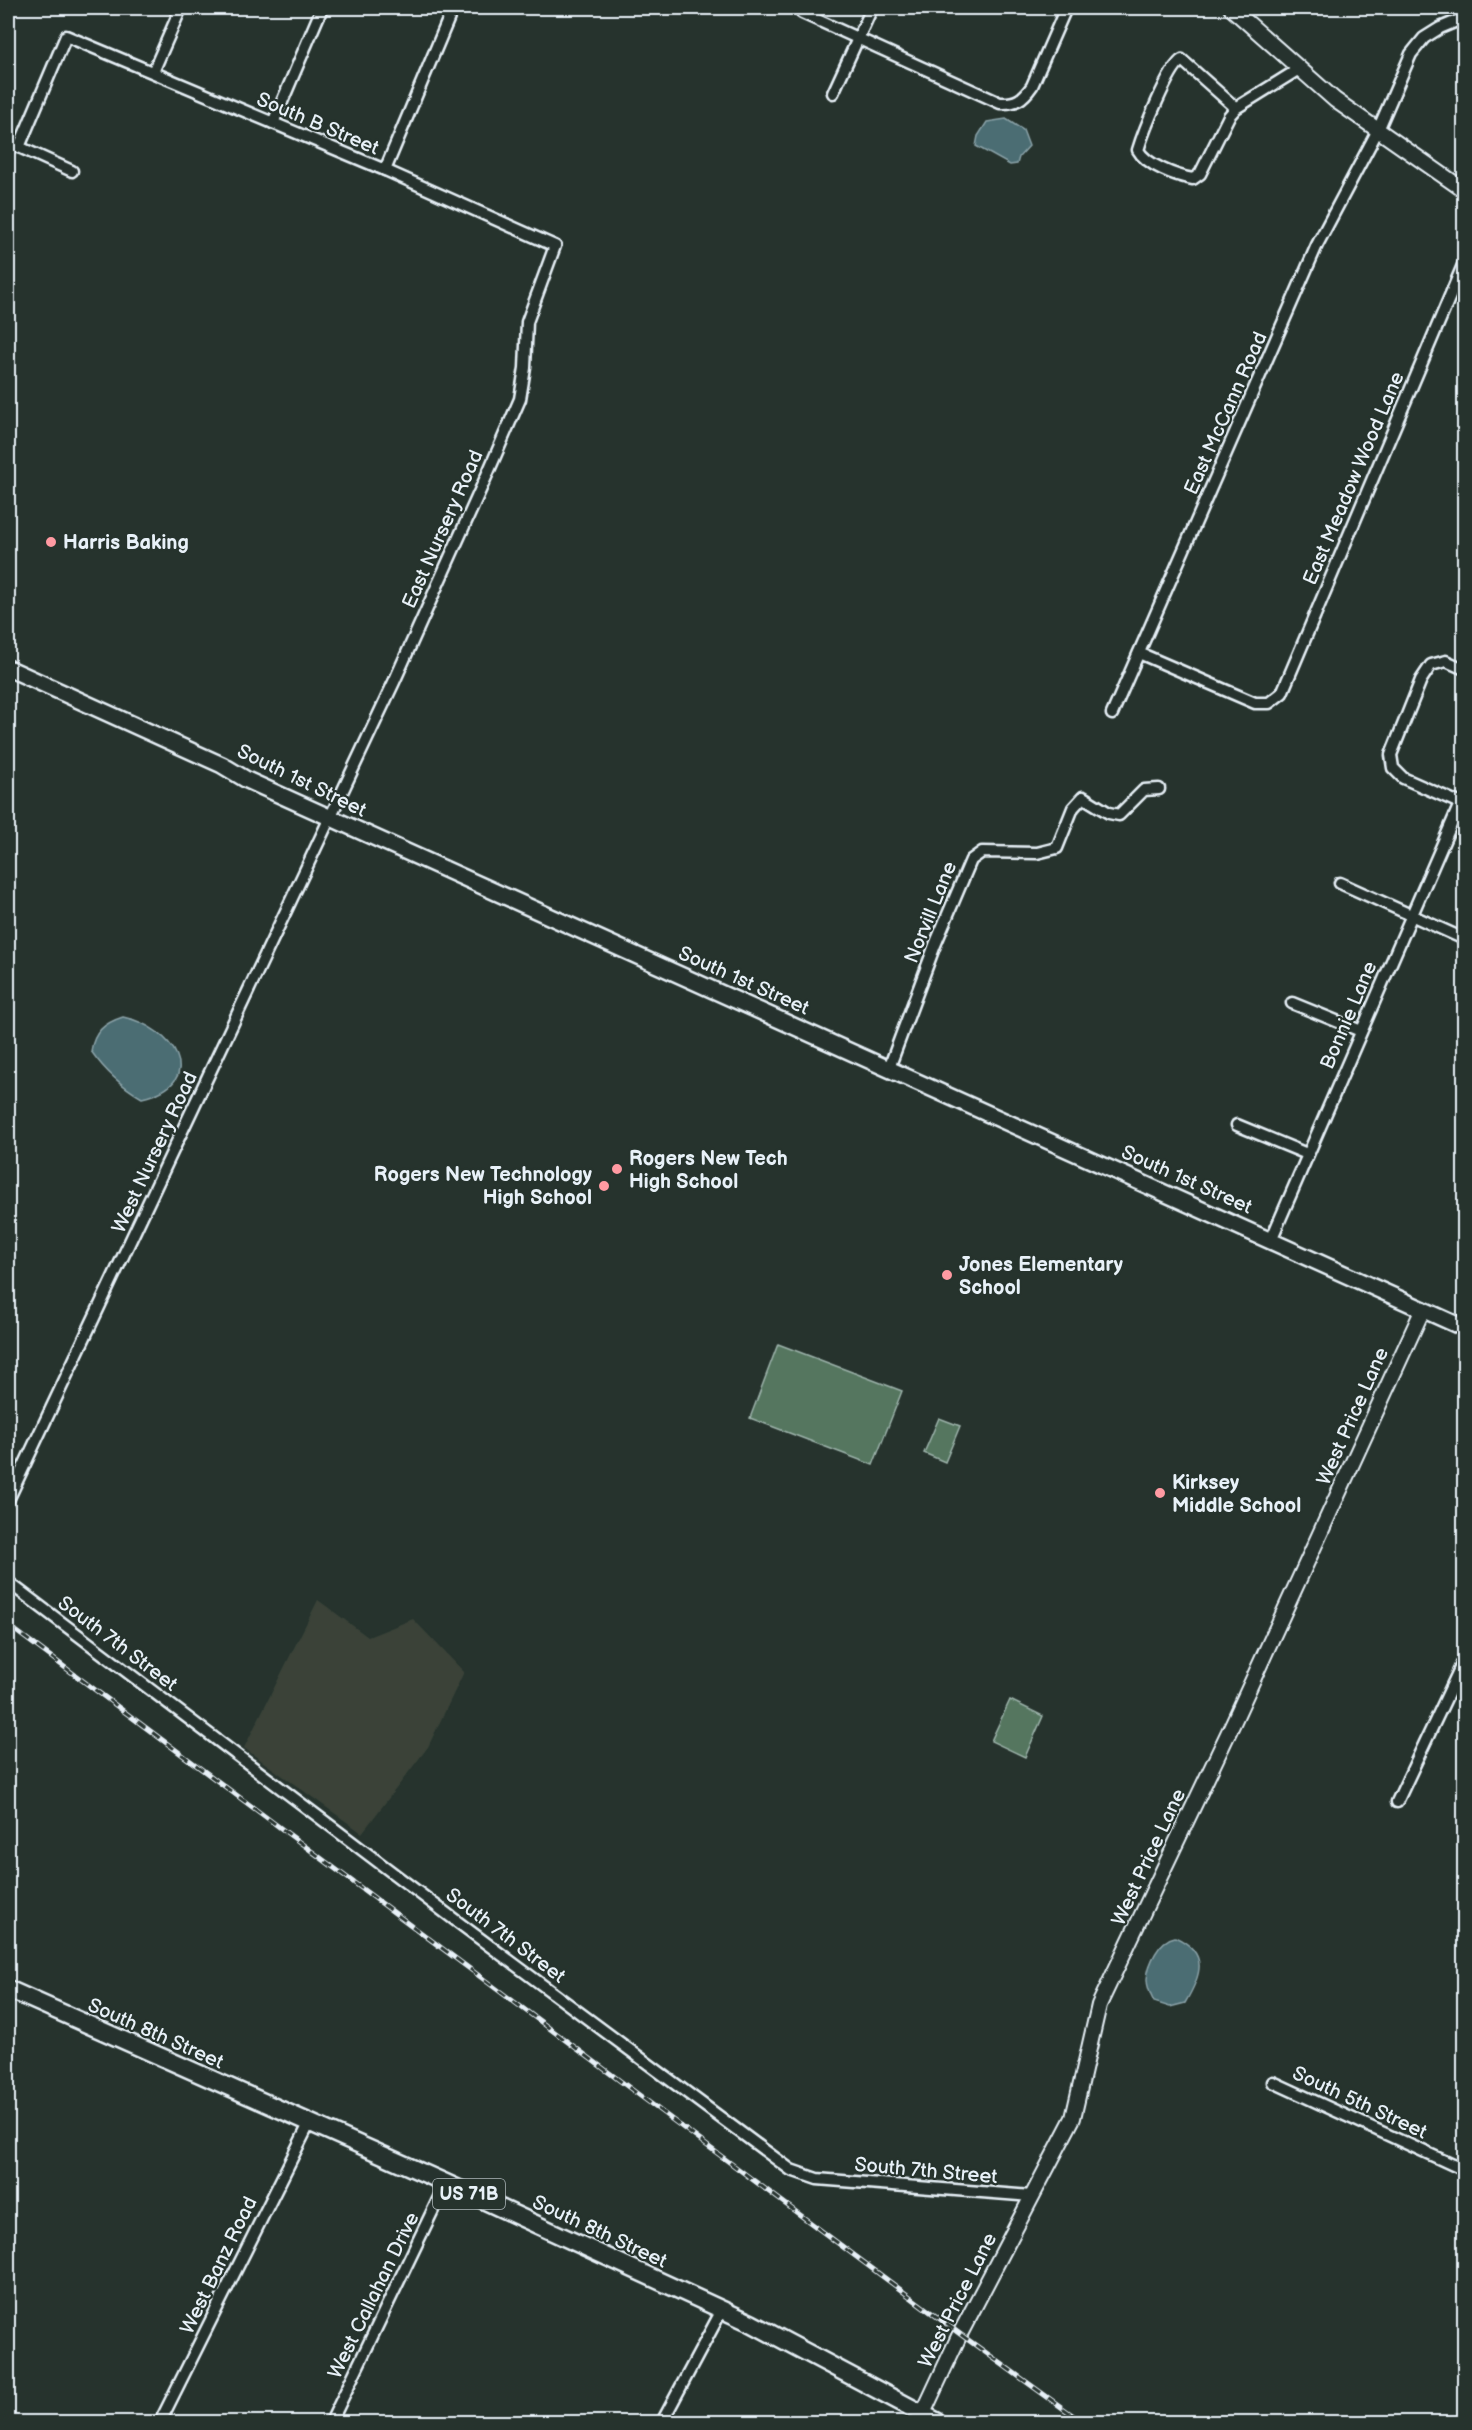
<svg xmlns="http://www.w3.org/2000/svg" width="1472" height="2430" viewBox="0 0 1472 2430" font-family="'Balsamiq Sans',sans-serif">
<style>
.built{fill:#3a4339}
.green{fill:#54765f;stroke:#9eb4ac;stroke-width:1.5}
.water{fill:#4c6d73;stroke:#8aa2a8;stroke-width:1.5}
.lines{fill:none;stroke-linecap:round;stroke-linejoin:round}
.minor-casing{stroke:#e8f1f8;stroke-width:15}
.tertiary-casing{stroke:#e8f1f8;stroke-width:18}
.secondary-casing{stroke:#e8f1f8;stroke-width:20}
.primary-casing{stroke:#e8f1f8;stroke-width:21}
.minor{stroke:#26332d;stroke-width:10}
.tertiary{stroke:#26332d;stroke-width:14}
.secondary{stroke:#26332d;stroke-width:15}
.primary{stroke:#26332d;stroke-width:16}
.rail-casing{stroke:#e8f1f8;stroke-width:5}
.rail{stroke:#26332d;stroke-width:3;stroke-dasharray:9;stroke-linecap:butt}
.poi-dot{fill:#ff9aa2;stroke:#26332d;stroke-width:2}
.labels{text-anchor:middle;stroke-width:4.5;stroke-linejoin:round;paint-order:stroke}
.shield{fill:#26332d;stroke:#aeb8bb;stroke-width:1.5}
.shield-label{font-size:18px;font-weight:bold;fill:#e8f1f8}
.street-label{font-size:20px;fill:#e8f1f8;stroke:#26332d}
.poi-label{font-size:20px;font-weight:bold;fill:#e8f1f8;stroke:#26332d;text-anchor:start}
</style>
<rect width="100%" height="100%" fill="#26332d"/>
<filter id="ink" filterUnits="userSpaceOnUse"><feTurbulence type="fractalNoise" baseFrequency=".0167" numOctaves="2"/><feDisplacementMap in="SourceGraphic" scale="12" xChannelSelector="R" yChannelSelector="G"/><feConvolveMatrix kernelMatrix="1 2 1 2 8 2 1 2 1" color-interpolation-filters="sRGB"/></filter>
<g filter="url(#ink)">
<polygon class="built" points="318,1600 368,1637 413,1619 464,1672 428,1747 362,1833 244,1748"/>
<g class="green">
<polygon points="778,1344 902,1391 873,1465 750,1418"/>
<polygon points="939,1418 960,1426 945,1462 924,1453"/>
<polygon points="1010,1700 1043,1716 1025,1757 991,1741"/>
</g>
<g class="water">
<polygon points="1006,119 1023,130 1029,146 1019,157 1017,164 1010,165 976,146 978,136 987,122"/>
<path d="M123,1017c49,10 88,65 19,81 -21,-12 -37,-27 -51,-47 3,-19 13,-28 32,-34z"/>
<path d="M1175,1937c35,16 26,39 10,66l-15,4 -16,-5c-4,-8 -7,-15 -7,-23 1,-15 12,-39 28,-42z"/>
</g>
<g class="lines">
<g class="minor-casing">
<g id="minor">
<path d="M802,13l198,90c16,1 23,-4 32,-17l34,-78"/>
<polyline points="153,72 181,8"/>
<polyline points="833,93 872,8"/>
<path d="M1236,108l-54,-48c-13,7 -39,73 -44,90 8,15 38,26 55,29l7,-5 29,-58 7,-8 63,-39"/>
<polyline points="273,123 322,8"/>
<polyline points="8,142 72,171"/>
<polyline points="385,170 453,8"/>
<polyline points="1139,653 1255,703 1269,703 1282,693 1464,263"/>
<polyline points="1112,714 1317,245 1378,130 1411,54 1424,38 1440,28 1464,18"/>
<polyline points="1464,805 1403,778 1393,768 1391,755 1421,680 1431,665 1446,661 1464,669"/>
<polyline points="1340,883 1464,939"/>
<polyline points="1292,1003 1361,1031"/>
<polyline points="889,1068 935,945 971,860 982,852 1037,853 1057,848 1073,808 1083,797 1109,813 1119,815 1144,790 1159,789"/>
<polyline points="1237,1125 1307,1154"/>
<polyline points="1271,1240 1460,804"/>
<polyline points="8,1500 394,682 487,475 520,399 525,368 527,322 555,246 385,170 66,36 19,147"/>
<polyline points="8,1582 459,1923 791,2170 817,2179 1031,2196"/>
<polyline points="1397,1802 1464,1660"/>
<polyline points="1273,2082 1464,2170"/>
<polyline points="160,2422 309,2124"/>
<polyline points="331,2422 446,2183"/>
<polyline points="662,2422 722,2310"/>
</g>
</g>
<g class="tertiary-casing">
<g id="tertiary">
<polyline points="1231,8 1335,100 1464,190"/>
<polyline points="919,2422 960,2334 1073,2118 1099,2005 1234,1721 1423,1309"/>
</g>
</g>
<g class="secondary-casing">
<polyline id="secondary" points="8,668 222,765 247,780 349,826 1464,1328"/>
</g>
<g class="primary-casing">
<polyline id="primary" points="8,1989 446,2183 751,2323 938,2422"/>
</g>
<use href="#minor" class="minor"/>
<use href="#tertiary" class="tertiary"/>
<use href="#secondary" class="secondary"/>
<use href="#primary" class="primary"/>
<g class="rail-casing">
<polyline id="rail" points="8,1625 960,2334 1082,2422"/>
</g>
<use href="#rail" class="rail"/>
</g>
</g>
<g class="poi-dot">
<circle cx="51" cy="542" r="6"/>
<circle cx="617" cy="1169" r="6"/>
<circle cx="604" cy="1186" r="6"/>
<circle cx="947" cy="1275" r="6"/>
<circle cx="1160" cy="1493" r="6"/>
</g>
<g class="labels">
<rect class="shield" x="433" y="2179" width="72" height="30" rx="4.5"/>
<g class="shield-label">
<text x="469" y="2200">US 71B</text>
</g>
<g class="street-label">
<text transform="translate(318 123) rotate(23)" y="7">South B Street</text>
<text transform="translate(1225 413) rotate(-66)" y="7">East McCann Road</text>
<text transform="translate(1353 478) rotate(-67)" y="7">East Meadow Wood Lane</text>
<text transform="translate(442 529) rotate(-66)" y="7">East Nursery Road</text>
<text transform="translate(302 780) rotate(26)" y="7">South 1st Street</text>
<text transform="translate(930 912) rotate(-68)" y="7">Norvill Lane</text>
<text transform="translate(744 980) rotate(24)" y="7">South 1st Street</text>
<text transform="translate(1348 1015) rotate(-67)" y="7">Bonnie Lane</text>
<text transform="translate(154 1152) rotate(-65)" y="7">West Nursery Road</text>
<text transform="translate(1187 1179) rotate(24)" y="7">South 1st Street</text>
<text transform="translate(1352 1416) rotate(-66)" y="7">West Price Lane</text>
<text transform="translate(118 1643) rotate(37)" y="7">South 7th Street</text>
<text transform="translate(1148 1857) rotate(-65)" y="7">West Price Lane</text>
<text transform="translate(506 1935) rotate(37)" y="7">South 7th Street</text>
<text transform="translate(156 2033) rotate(24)" y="7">South 8th Street</text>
<text transform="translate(1360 2102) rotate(25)" y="7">South 5th Street</text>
<text transform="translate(926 2170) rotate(5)" y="7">South 7th Street</text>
<text transform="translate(600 2231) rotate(25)" y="7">South 8th Street</text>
<text transform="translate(218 2265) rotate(-64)" y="7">West Banz Road</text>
<text transform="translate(373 2295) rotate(-64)" y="7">West Callahan Drive</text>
<text transform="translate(957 2300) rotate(-63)" y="7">West Price Lane</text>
</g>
<g class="poi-label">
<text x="63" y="549">Harris Baking</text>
<text x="629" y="1165">Rogers New Tech<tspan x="629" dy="23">High School</tspan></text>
<text x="592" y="1181" text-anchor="end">Rogers New Technology<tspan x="592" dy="23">High School</tspan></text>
<text x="959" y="1271">Jones Elementary<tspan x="959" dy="23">School</tspan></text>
<text x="1172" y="1489">Kirksey<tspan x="1172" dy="23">Middle School</tspan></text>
</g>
</g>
<rect width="1472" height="2430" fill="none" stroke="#26332d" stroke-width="30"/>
<rect x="15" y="15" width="1442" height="2400" fill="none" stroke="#e8f1f8" stroke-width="2" filter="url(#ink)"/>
</svg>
